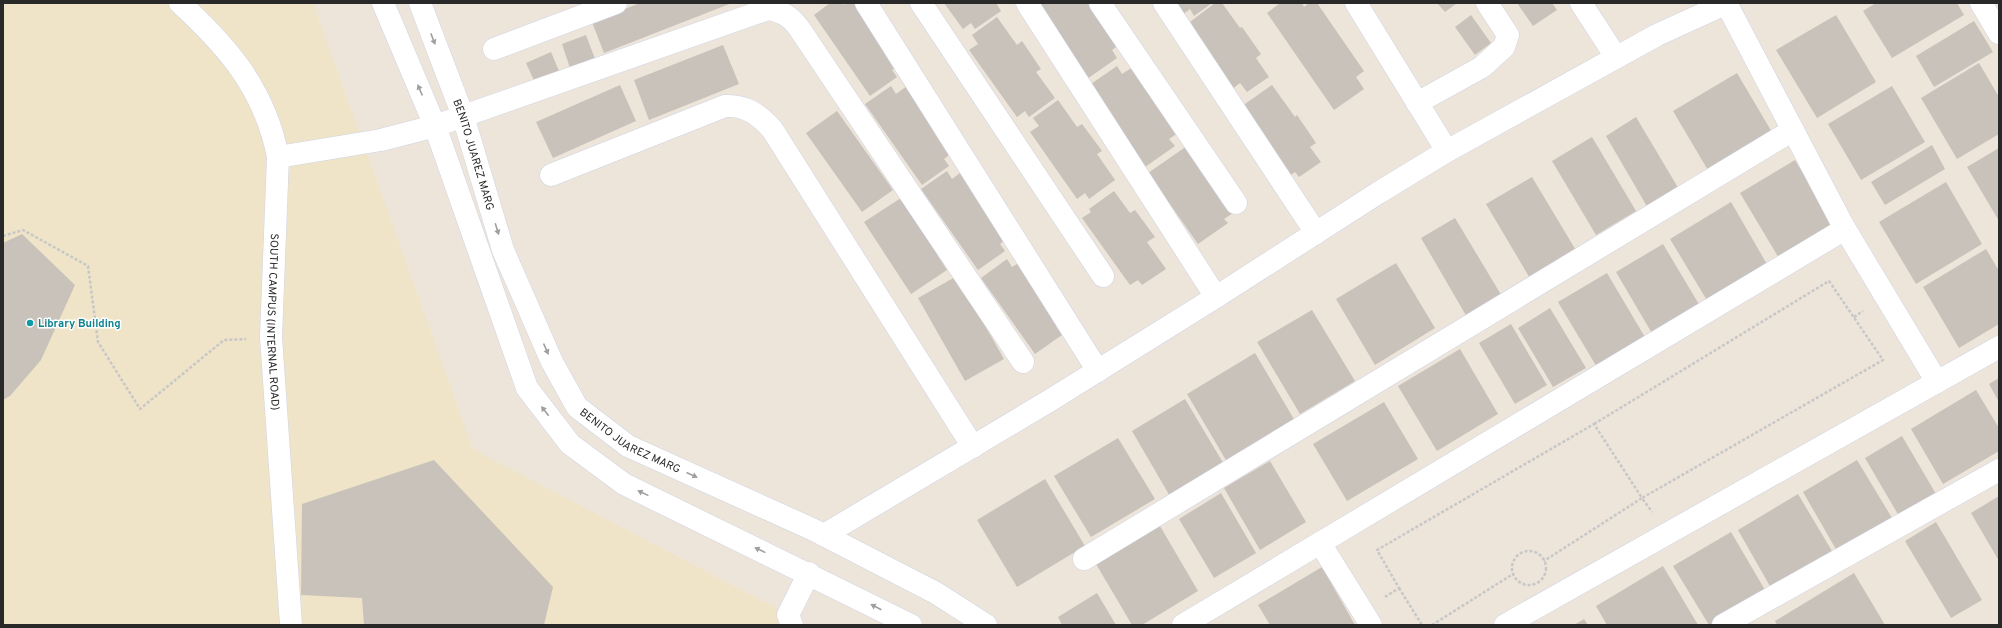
<svg xmlns="http://www.w3.org/2000/svg" width="2002" height="628" viewBox="0 0 2002 628" font-family="Overpass,sans-serif">
<style>
.education{fill:#f0e4c8}
.building{fill:#c8c2ba}
.lines{fill:none;stroke-linecap:round;stroke-linejoin:round}
.minor-casing{stroke:#cfd3e4;stroke-width:23}
.path{stroke:#c7c7c7;stroke-width:2.5;stroke-dasharray:3 2;stroke-linecap:butt}
.minor{stroke:#fff;stroke-width:22}
.oneway{fill:#9f9f9f}
.culture-dot{fill:#0f9aa8;stroke:#fff;stroke-width:1.5}
.labels{text-anchor:middle;stroke-width:3;stroke-linejoin:round;paint-order:stroke}
.street-label{font-size:11px;fill:#292929;stroke:#fff}
.culture-label{font-size:11px;font-weight:bold;fill:#0d838f;stroke:#fff;text-anchor:start}
</style>
<rect width="100%" height="100%" fill="#ede5da"/>
<polygon class="education" points="3,3 313,3 473,449 808,625 3,625"/>
<g class="building">
<polygon points="640,3 732,3 604,53 592,22"/>
<polygon points="830,3 843,3 844,5 847,3 859,3 901,64 892,70 897,77 870,96 814,15"/>
<polygon points="944,3 996,3 1001,11 975,29 971,23 963,29"/>
<polygon points="1035,3 1092,3 1120,44 1112,50 1117,58 1087,79"/>
<polygon points="1173,3 1212,3 1194,16 1190,9 1182,15"/>
<polygon points="1215,3 1222,3 1240,28 1242,27 1261,54 1256,58 1269,77 1247,92 1240,83 1231,90 1191,34 1196,31 1190,22"/>
<polygon points="1280,3 1302,3 1304,7 1309,3 1317,3 1364,71 1356,77 1364,89 1334,110 1267,13"/>
<polygon points="1437,3 1457,3 1445,12"/>
<polygon points="1517,3 1552,3 1557,10 1533,26"/>
<polygon points="1876,3 1957,3 1964,15 1892,58 1863,11"/>
<polygon points="1471,15 1491,43 1475,55 1455,27"/>
<polygon points="1836,15 1876,82 1817,118 1776,50"/>
<polygon points="997,17 1017,45 1022,41 1041,69 1036,72 1055,98 1029,117 1025,111 1017,117 969,50 978,44 972,35"/>
<polygon points="1974,21 1993,52 1934,87 1916,56"/>
<polygon points="586,35 595,59 570,68 562,44"/>
<polygon points="723,45 739,84 649,120 634,80"/>
<polygon points="551,52 561,76 537,87 526,63"/>
<polygon points="1979,63 1999,97 1999,134 1957,159 1921,98"/>
<polygon points="1117,66 1122,74 1133,67 1178,133 1169,139 1175,146 1145,167 1088,86"/>
<polygon points="1737,73 1776,139 1712,177 1673,111"/>
<polygon points="620,85 636,121 553,158 536,122"/>
<polygon points="1272,85 1295,117 1297,115 1316,143 1310,147 1321,162 1299,177 1295,172 1288,177 1242,106"/>
<polygon points="891,86 896,94 907,86 953,152 944,159 949,166 922,185 865,104"/>
<polygon points="1892,86 1925,142 1861,180 1828,124"/>
<polygon points="1058,100 1077,127 1082,124 1102,151 1097,154 1115,180 1089,199 1085,193 1077,199 1030,132 1039,126 1033,118"/>
<polygon points="837,111 893,190 862,212 806,133"/>
<polygon points="1636,117 1683,196 1652,215 1606,136"/>
<polygon points="1592,137 1636,211 1596,235 1552,161"/>
<polygon points="1932,145 1945,169 1885,205 1871,182"/>
<polygon points="1187,146 1233,213 1224,219 1228,223 1198,244 1148,173"/>
<polygon points="1999,148 1999,221 1967,167"/>
<polygon points="1795,160 1835,227 1780,260 1740,193"/>
<polygon points="947,171 952,179 960,173 1006,239 1000,244 1005,251 978,270 921,189"/>
<polygon points="1532,177 1577,252 1531,280 1486,204"/>
<polygon points="1946,182 1982,244 1916,284 1879,222"/>
<polygon points="1114,191 1130,213 1135,210 1155,237 1147,242 1166,269 1142,285 1138,280 1130,285 1082,218 1091,212 1089,209"/>
<polygon points="901,198 947,270 911,294 864,222"/>
<polygon points="1731,202 1768,266 1708,302 1670,239"/>
<polygon points="1455,218 1506,303 1471,324 1421,238"/>
<polygon points="22,234 75,285 41,360 10,396 3,400 3,243"/>
<polygon points="1663,244 1700,306 1653,335 1616,272"/>
<polygon points="1986,249 1999,271 1999,324 1959,348 1923,287"/>
<polygon points="1007,259 1012,267 1023,260 1064,320 1056,326 1062,335 1035,354 981,278"/>
<polygon points="1396,263 1435,328 1375,365 1336,299"/>
<polygon points="1607,273 1649,344 1601,374 1558,302"/>
<polygon points="957,276 1004,359 965,381 918,298"/>
<polygon points="1550,308 1586,368 1553,387 1518,328"/>
<polygon points="1312,310 1355,381 1300,414 1257,342"/>
<polygon points="1511,324 1547,385 1515,404 1479,343"/>
<polygon points="1460,349 1498,414 1437,451 1398,386"/>
<polygon points="1255,353 1298,426 1230,467 1187,394"/>
<polygon points="1999,378 1999,402 1989,384"/>
<polygon points="1976,390 1999,428 1999,451 1943,484 1911,429"/>
<polygon points="1185,399 1225,466 1171,498 1132,431"/>
<polygon points="1384,402 1418,459 1347,501 1313,444"/>
<polygon points="1902,436 1936,494 1899,516 1865,458"/>
<polygon points="1118,438 1155,499 1091,537 1054,476"/>
<polygon points="434,460 553,587 544,625 364,625 362,598 301,595 302,504"/>
<polygon points="1857,460 1892,518 1837,551 1803,492"/>
<polygon points="1270,461 1306,522 1260,550 1224,488"/>
<polygon points="1045,479 1085,546 1017,587 977,520"/>
<polygon points="1221,493 1256,553 1214,578 1179,519"/>
<polygon points="1798,494 1832,551 1771,588 1738,530"/>
<polygon points="1999,496 1999,561 1971,513"/>
<polygon points="1936,522 1982,600 1951,618 1905,541"/>
<polygon points="1160,526 1198,591 1142,625 1132,625 1096,564"/>
<polygon points="1731,532 1765,590 1709,625 1673,566"/>
<polygon points="1663,566 1698,625 1607,625 1596,606"/>
<polygon points="1322,567 1355,625 1270,625 1258,605"/>
<polygon points="1854,573 1885,625 1777,625 1775,621"/>
<polygon points="1097,593 1116,625 1062,625 1058,617"/>
<polygon points="1584,619 1588,625 1574,625"/>
</g>
<g class="lines">
<g class="minor-casing">
<g id="minor">
<path id="s1" d="M180,3c49,45 85,87 98,154l-7,180 20,288"/>
<polyline points="383,3 435,126 527,388 570,444 624,484 911,625"/>
<path id="s2" d="M420,3l43,113 40,134 49,112 25,45 51,39 186,84 122,63 50,32"/>
<polyline points="866,3 1098,371"/>
<polyline points="921,3 1103,276"/>
<polyline points="1027,3 1216,297"/>
<polyline points="1100,3 1236,203"/>
<polyline points="1164,3 1316,233"/>
<polyline points="1356,3 1447,151"/>
<polyline points="1581,3 1616,57"/>
<polyline points="1726,3 1845,229 1937,382"/>
<polyline points="1981,3 1999,33"/>
<polyline points="494,49 616,3"/>
<polyline points="1417,103 1482,67 1504,47 1508,35 1487,3"/>
<path d="M278,157l103,-17 54,-14 333,-117c15,3 22,7 31,19l224,334"/>
<path d="M551,175l174,-69c21,-1 33,8 47,23l201,318"/>
<polyline points="824,535 1049,401 1216,297 1378,193 1447,151 1657,35 1727,3"/>
<polyline points="1320,543 1845,229"/>
<polyline points="1084,559 1793,130"/>
<polyline points="792,625 788,615 809,573"/>
<polyline points="1183,625 1320,543 1371,625"/>
<polyline points="1505,625 1999,347"/>
<polyline points="1723,625 1999,470"/>
</g>
</g>
<g class="path">
<polyline points="3,236 23,230 88,266 98,342 140,409 224,340 246,339"/>
<polyline points="1854,317 1863,311"/>
<polyline points="1594,424 1829,281 1883,360 1642,498 1652,512"/>
<circle cx="1529" cy="568" r="17"/>
<polyline points="1399,588 1422,625"/>
<polyline points="1385,597 1399,588 1377,550 1594,424 1642,498 1544,561"/>
<polyline points="1432,625 1513,574"/>
</g>
<use href="#minor" class="minor"/>
</g>
<defs><path id="oneway-solid" d="M-6-.8H1V-3.2L6.5 0L1 3.2V.8H-6Z"/></defs>
<g class="oneway">
<use href="#oneway-solid" transform="translate(433 39) rotate(69)"/>
<use href="#oneway-solid" transform="translate(420 90) rotate(-113)"/>
<use href="#oneway-solid" transform="translate(497 229) rotate(73)"/>
<use href="#oneway-solid" transform="translate(546 349) rotate(66)"/>
<use href="#oneway-solid" transform="translate(545 411) rotate(-128)"/>
<use href="#oneway-solid" transform="translate(692 475) rotate(24)"/>
<use href="#oneway-solid" transform="translate(643 493) rotate(-154)"/>
<use href="#oneway-solid" transform="translate(760 550) rotate(-154)"/>
<use href="#oneway-solid" transform="translate(876 607) rotate(-153)"/>
</g>
<circle class="culture-dot" cx="30" cy="323" r="4"/>
<g class="labels">
<g class="street-label">
<text dy="4" stroke="none"><textPath href="#s2" startOffset="161">BENITO JUAREZ MARG</textPath></text>
<text dy="4" stroke="none"><textPath href="#s1" startOffset="351">SOUTH CAMPUS (INTERNAL ROAD)</textPath></text>
<text dy="4" stroke="none"><textPath href="#s2" startOffset="498">BENITO JUAREZ MARG</textPath></text>
</g>
<g class="culture-label">
<text x="38" y="327">Library Building</text>
</g>
</g>
<rect width="2002" height="628" fill="none" stroke="#292929" stroke-width="8"/>
</svg>
